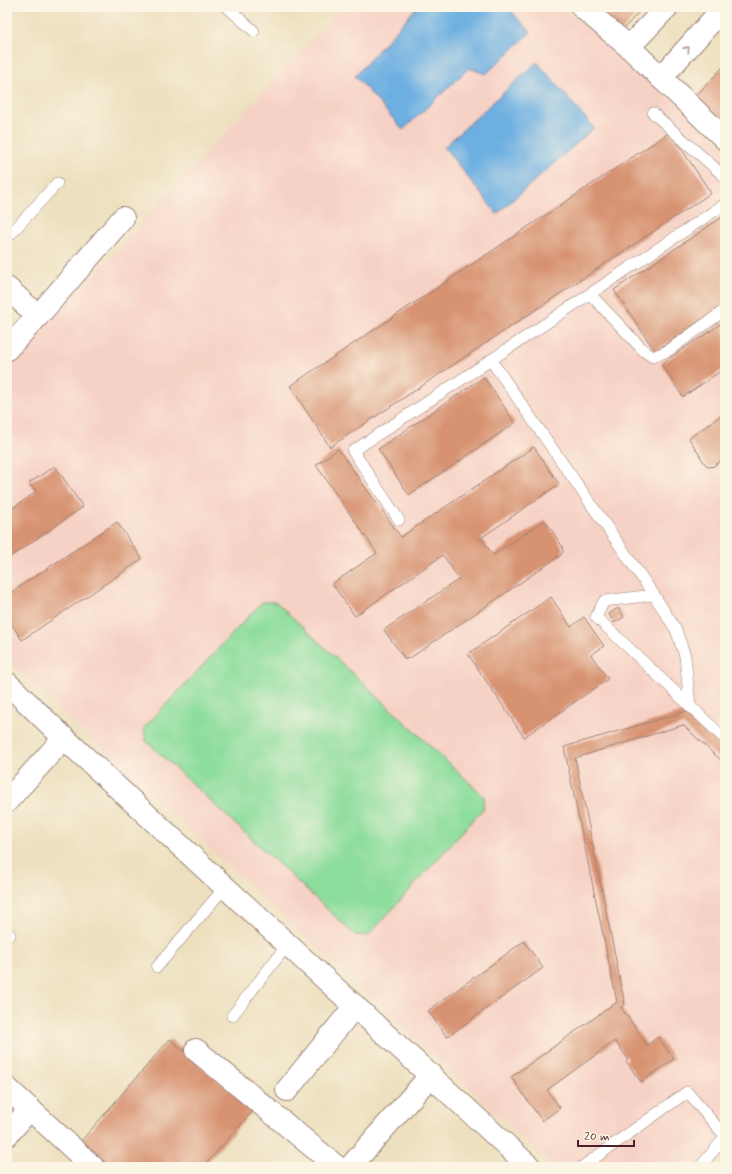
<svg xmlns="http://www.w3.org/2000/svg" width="732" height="1174" viewBox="0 0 732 1174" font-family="Mynerve,sans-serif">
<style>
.built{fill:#f6d1c5}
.green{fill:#8ddd9d;stroke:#6c7e64}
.water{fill:#6cafe1;stroke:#5b6786}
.building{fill:#d79271}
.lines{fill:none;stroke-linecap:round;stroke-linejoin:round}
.service-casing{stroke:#9c8075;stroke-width:12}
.minor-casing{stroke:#9c8075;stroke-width:24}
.service{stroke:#fff;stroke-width:11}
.minor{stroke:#fff;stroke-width:22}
.oneway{stroke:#ae9aa0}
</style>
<rect width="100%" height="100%" fill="#fcf5e5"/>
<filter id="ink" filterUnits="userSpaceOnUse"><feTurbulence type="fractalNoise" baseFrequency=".025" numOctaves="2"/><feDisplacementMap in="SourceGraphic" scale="8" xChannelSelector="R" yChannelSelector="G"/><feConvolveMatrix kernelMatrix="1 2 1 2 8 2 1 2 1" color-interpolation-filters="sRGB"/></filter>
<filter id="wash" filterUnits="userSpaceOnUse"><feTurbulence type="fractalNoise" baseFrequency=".012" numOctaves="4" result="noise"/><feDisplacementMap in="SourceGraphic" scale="16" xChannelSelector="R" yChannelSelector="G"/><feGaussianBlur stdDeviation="0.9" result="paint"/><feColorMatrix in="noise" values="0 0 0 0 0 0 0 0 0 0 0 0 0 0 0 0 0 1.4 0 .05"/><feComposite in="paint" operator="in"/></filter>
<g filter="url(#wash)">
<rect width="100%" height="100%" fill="#ede0bf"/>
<polygon class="built" points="342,7 562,7 659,87 725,148 725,1153 713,1167 554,1167 7,661 7,368"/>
<polygon class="green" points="262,602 276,602 484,796 483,809 368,936 355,935 146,741 144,728"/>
<g class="water">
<polygon points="417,7 507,7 531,32 486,74 469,68 403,130 355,76"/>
<polygon points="537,62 594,128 497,214 444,147"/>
</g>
<g id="blocks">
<g class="building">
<polygon points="594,7 643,7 621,32"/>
<polygon points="724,66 725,67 725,127 694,98"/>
<polygon points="670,132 711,193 330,447 290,386"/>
<polygon points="725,215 725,304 655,351 614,290"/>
<polygon points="725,321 725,368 683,397 661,364"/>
<polygon points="484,377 515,423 409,495 378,449"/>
<polygon points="725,413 725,458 714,466 709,467 705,464 689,438"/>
<polygon points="534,447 559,484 481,538 493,555 545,520 562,546 563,551 561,555 410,658 405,659 384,630 459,579 443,555 355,616 332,584 377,553 316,465 338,449 401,537"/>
<polygon points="55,466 83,507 7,559 7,512 36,492 29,483"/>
<polygon points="117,522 142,559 22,640 7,617 7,595"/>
<polygon points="551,597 571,627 584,617 604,646 591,655 608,679 524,737 468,654"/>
<polygon points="618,608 624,617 614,623 609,614"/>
<polygon points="687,711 725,746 725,764 683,725 575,758 625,1005 621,1007 647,1045 658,1037 674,1059 641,1082 626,1061 628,1059 615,1041 547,1090 560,1108 542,1121 511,1077 617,1002 564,747"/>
<polygon points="524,941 543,968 447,1037 428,1011"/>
<polygon points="170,1039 253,1111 203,1167 110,1167 81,1141"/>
</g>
</g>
</g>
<g filter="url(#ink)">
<use href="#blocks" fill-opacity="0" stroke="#9c8075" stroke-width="1"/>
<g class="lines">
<g class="service-casing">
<g id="service">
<polyline points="227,7 254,31"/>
<polyline points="653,113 725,177"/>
<polyline points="7,238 57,183"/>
<polyline points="590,294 644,351 653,357 669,350 725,310"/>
<polyline points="399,520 353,451 491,360"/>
<polyline points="654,595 604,601 596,617 725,739"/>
<polyline points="690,707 685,656 676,630 654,595 491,360 725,204"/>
<polyline points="7,934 10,935"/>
<polyline points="157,967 225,887"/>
<polyline points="232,1016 288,944"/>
<polyline points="582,1167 687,1092 725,1136"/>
<polyline points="700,1167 725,1137"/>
</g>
</g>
<g class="minor-casing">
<g id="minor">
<polyline points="582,7 629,47 725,139"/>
<polyline points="629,47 667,7"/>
<polyline points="661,78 724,7"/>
<polyline points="7,288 38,316"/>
<polyline points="7,349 38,316 123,218"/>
<polyline points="7,683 64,738 225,887 530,1167"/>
<polyline points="7,801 64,738"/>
<polyline points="196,1050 337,1167"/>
<polyline points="7,1088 93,1167"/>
<polyline points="287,1090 355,1006"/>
<polyline points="7,1135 30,1109"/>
<polyline points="350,1167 431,1075"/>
</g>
</g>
<use href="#service" class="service"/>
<use href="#minor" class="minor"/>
</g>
<defs><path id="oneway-chevron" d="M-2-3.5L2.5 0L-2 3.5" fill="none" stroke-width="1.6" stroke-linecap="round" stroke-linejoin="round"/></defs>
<use class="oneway" href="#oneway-chevron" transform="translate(687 49) rotate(-48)"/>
</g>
<rect width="732" height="1174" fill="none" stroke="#fcf5e5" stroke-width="24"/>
<path d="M578 1140v6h56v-6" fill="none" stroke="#4a1f2b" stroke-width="2"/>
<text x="584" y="1140" font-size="12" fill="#4a1f2b" stroke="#fcf5e5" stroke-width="3" paint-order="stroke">20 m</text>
</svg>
